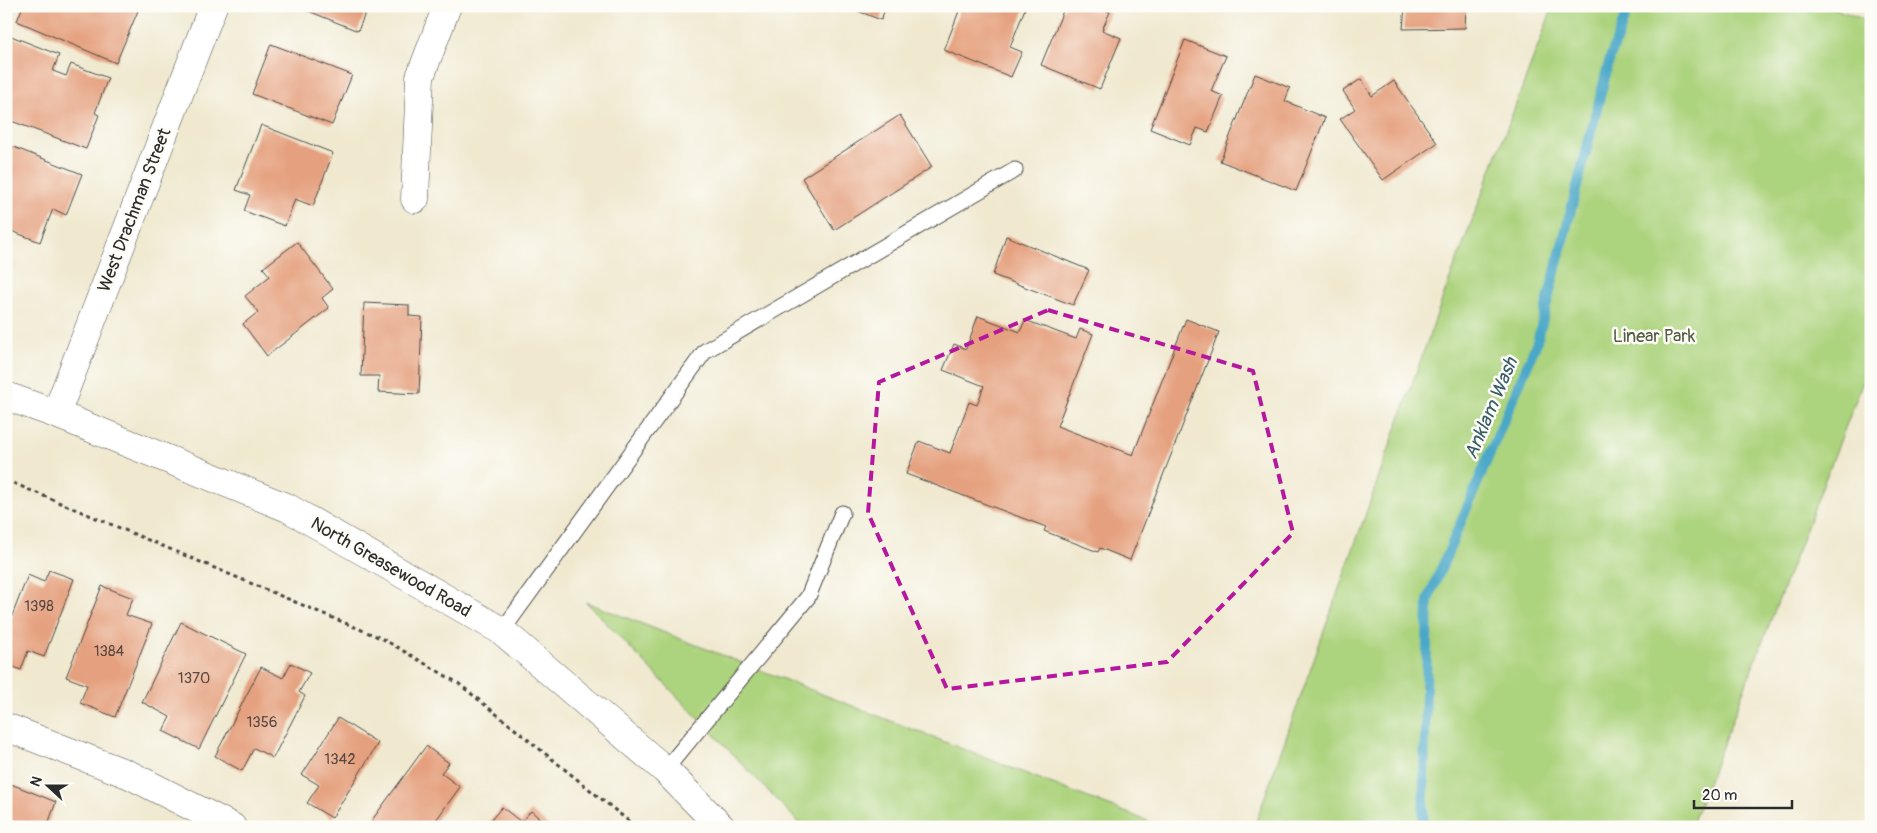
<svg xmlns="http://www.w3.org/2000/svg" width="1877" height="833" viewBox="0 0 1877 833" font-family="Pangolin,sans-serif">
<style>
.green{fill:#acd37d;stroke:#6c7f54}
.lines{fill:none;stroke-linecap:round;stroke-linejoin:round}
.stream{stroke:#48a7c7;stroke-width:10}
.building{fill:#e5a17f}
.service-casing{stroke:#494844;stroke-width:17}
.minor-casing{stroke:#494844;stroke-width:29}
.tertiary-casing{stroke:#494844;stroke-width:29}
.path{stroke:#494844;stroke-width:3;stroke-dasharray:4 4;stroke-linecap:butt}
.service{stroke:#fff;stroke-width:15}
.minor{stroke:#fff;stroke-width:28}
.tertiary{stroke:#fff;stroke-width:28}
.marked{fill:none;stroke:#b5179e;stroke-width:4;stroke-dasharray:10 6;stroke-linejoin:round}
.labels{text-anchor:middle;stroke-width:5;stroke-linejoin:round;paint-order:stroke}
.number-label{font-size:15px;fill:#5a4840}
.street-label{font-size:18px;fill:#2b2b2b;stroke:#fdfcf7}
.park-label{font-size:18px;fill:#525d44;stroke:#fdfcf7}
.water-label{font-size:19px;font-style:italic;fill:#375d69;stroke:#fdfcf7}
</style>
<rect width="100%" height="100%" fill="#fdfcf7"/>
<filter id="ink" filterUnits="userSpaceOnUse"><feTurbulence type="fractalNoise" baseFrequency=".02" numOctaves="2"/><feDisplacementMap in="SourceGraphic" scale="10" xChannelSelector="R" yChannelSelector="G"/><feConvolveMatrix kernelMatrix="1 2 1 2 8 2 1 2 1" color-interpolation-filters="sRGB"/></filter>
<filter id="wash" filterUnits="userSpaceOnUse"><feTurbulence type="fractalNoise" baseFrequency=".0096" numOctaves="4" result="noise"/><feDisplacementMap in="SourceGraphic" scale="20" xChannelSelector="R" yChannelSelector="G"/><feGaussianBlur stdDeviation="1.12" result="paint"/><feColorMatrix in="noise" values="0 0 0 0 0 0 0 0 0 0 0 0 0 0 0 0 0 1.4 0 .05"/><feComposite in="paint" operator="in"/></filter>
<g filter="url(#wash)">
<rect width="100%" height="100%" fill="#f0e9d0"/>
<g class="green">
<polygon points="1553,6 1827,6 1871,22 1871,361 1691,827 1254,827 1442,300"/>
<polygon points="586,602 1163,827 803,827"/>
</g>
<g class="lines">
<polyline class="stream" points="1423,827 1428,600 1537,342 1610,58 1629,6"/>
</g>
<g id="blocks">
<g class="building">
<polygon points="23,6 140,6 116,63 17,21"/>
<polygon points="296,6 368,6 358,31"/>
<polygon points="851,6 886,6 881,20 850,8"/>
<polygon points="961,6 1026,6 1010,47 1022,52 1011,77 944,50"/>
<polygon points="1065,6 1095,6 1110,12 1102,30 1121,38 1100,89 1041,65"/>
<polygon points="1405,6 1472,6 1472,7 1466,8 1465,28 1403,29"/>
<polygon points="6,34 59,55 53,71 66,76 71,64 108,78 95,113 99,115 86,149 6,119"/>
<polygon points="1185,40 1226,56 1211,91 1223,96 1208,132 1197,128 1190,145 1150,129"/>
<polygon points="271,44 352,75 332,125 252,94"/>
<polygon points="1255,74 1290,88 1285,101 1325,118 1296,191 1220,161"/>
<polygon points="1361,79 1372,96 1394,81 1437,143 1383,180 1340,119 1355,109 1343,91"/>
<polygon points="900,115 932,167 834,230 802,178"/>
<polygon points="261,125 333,153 313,206 295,199 285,226 244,211 250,195 236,190"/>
<polygon points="6,144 82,174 66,215 53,209 40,242 6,229 12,214 6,211"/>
<polygon points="1006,236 1089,270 1073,305 993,275"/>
<polygon points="297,242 333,289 322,298 329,308 267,356 243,324 258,312 245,296 270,276 263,268"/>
<polygon points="364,303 409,305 409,316 422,317 419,394 378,392 379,376 361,376"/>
<polygon points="978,316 1020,332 1025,320 1076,339 1080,329 1093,334 1057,426 1133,455 1186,319 1219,332 1130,560 1100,548 1098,552 1044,531 1046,527 906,474 919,441 950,453 969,402 977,405 984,386 943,370 954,344 966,349"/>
<polygon points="49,570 74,579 44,657 28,651 21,670 6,664 6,631 28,575 44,582"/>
<polygon points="102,586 133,598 126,615 152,624 115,717 80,703 87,685 66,677"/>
<polygon points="181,622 246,654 199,749 163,731 170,717 142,702"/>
<polygon points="291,663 310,673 299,692 305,696 273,758 254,748 242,771 215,756 261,667 283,678"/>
<polygon points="338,718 378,743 332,818 307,803 319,785 302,775"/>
<polygon points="426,746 449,763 441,773 460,787 431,827 381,827 372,820"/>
<polygon points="6,782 56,802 47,827 6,827"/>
<polygon points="502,807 521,822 531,811 550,827 485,827"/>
</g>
</g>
</g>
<g filter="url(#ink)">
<use href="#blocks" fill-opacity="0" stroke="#494844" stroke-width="1"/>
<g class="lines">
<g class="service-casing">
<g id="service">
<polyline points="502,631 705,351 1015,170"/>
<polyline points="665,770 808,597 842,513"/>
</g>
</g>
<g class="minor-casing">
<g id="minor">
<polyline points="415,199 420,77 447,6"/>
<polyline points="56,414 213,6"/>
<polyline points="6,727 130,775 232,827"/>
</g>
</g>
<g class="tertiary-casing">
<polyline id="tertiary" points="6,396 56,414 288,508 502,631 665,770 721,827"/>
</g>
<polyline class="path" points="6,480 383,639 458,683 636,827"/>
<use href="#service" class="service"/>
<use href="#minor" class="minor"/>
<use href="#tertiary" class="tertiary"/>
</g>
</g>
<path class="marked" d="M1048,310l205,61 40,162 -126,129 -220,27 -79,-176 11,-131z"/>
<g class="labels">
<g class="number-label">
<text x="39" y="611">1398</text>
<text x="109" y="656">1384</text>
<text x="194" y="683">1370</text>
<text x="262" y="727">1356</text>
<text x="340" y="764">1342</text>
</g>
<g class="street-label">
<text transform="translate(134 210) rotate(-69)" y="6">West Drachman Street</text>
<text transform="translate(391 567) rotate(30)" y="6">North Greasewood Road</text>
</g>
<g class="park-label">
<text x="1654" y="342">Linear Park</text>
</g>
<g class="water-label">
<text transform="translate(1490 408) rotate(-67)" y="7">Anklam Wash</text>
</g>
</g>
<rect width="1877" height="833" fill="none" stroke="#fdfcf7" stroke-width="25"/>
<g transform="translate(48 786) rotate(291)" stroke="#fdfcf7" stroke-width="4" paint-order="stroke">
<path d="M0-4L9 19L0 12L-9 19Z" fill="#2b2b2b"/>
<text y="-8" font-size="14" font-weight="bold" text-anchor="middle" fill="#2b2b2b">N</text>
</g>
<path d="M1694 800v8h98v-8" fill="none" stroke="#2b2b2b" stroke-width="2.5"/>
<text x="1702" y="800" font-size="15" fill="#2b2b2b" stroke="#fdfcf7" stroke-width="4" paint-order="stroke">20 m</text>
</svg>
